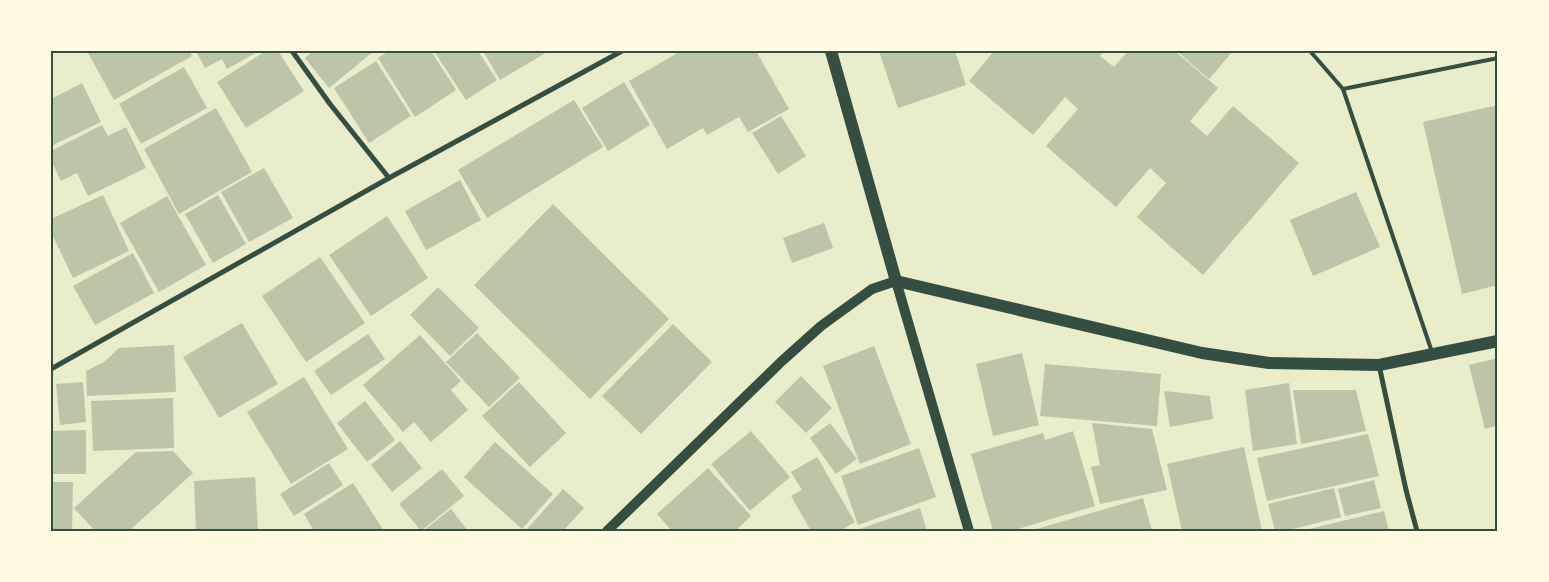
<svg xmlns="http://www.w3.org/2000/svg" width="1549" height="582" viewBox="0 0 1549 582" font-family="'Crimson Pro',serif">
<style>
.building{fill:#bcc5a7}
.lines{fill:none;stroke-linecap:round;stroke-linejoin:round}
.service{stroke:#344e41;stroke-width:4}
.minor{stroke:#344e41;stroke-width:5}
.secondary{stroke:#344e41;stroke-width:10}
.primary{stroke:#344e41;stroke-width:12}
.neatline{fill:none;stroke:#344e41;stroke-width:2}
</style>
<rect width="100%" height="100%" fill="#e9edc9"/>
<g class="building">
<polygon points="87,51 190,51 192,56 114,100"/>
<polygon points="196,51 259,51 227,69 222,59 205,68"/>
<polygon points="266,51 278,51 304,91 246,128 217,82"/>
<polygon points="313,51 374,51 329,88 305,58"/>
<polygon points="389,51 431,51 456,90 415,117 378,58"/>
<polygon points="434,51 478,51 497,80 466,100"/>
<polygon points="483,51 549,51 500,80"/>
<polygon points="681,51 756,51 789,109 748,132 739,117 707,135 703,128 667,149 629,81"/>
<polygon points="879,51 955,51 966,85 898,108"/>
<polygon points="994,51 1104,51 1100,56 1114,67 1128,51 1175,51 1218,88 1190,121 1207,136 1233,106 1299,163 1203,275 1137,217 1166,183 1150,168 1116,207 1046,146 1078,109 1065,97 1033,135 969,81"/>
<polygon points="1177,51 1233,51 1209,79"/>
<polygon points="376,61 411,116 369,143 334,88"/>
<polygon points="184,67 207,108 141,144 119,104"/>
<polygon points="624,82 650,125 608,151 582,108"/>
<polygon points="82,83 101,122 51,146 51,99"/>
<polygon points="574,100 603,147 487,218 458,170"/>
<polygon points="1498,105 1498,285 1462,294 1423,122"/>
<polygon points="216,108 252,172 179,214 144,149"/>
<polygon points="781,116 806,156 778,174 752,133"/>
<polygon points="102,125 108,136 126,127 146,168 88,196 77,173 61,181 51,160 51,151"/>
<polygon points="264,168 293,218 249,242 221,192"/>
<polygon points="460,180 481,220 426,250 405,211"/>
<polygon points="1356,192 1380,247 1313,276 1290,220"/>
<polygon points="103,195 129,251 73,278 51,232 51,219"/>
<polygon points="218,195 246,244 213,263 185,214"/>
<polygon points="167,196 206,265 159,292 120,223"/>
<polygon points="553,204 669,319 590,399 474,285"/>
<polygon points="387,216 428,278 371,316 329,255"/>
<polygon points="824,223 833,248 792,263 783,238"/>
<polygon points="133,253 154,293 95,325 73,286"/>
<polygon points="320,257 365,323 306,362 262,296"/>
<polygon points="438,287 479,328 450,356 410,315"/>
<polygon points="242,323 278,384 219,418 183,357"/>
<polygon points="673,324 712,362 641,434 602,396"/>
<polygon points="477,333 520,378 489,407 446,362"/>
<polygon points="368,334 385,359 331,395 314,371"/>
<polygon points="420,335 461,381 451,390 468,410 431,442 414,422 403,432 363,385"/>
<polygon points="174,345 176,392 87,396 86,371 104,362 119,348"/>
<polygon points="874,346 911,444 860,464 823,366"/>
<polygon points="1022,353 1039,425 993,436 976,364"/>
<polygon points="1498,358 1498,425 1485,429 1469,365"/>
<polygon points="1045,364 1161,374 1157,426 1040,416"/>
<polygon points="801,376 832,408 806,433 775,402"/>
<polygon points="304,377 348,449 291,484 247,412"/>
<polygon points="83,382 86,422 60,425 56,384"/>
<polygon points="519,382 566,433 530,467 482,416"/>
<polygon points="1289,383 1297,444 1253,451 1245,390"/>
<polygon points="1293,390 1356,390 1366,431 1301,444"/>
<polygon points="1164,391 1210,396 1213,419 1170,427"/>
<polygon points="173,398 174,448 93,451 91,401"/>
<polygon points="365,401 395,440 367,462 337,423"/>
<polygon points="830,423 857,459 836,474 810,438"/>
<polygon points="1092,423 1152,429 1167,490 1100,504 1091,467 1100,465"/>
<polygon points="86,430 86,474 51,474 51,431"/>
<polygon points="751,431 790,477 750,511 711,464"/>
<polygon points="1073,431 1095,506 1011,531 993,531 971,454 1043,433 1045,440"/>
<polygon points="1368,434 1379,476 1267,501 1257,458"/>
<polygon points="400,441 422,468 392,492 371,465"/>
<polygon points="495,442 553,494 522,529 464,477"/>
<polygon points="1244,447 1262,531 1182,531 1167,464"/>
<polygon points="919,448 936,497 858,525 841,476"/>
<polygon points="173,451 193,473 129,531 95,531 74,508 136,452"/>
<polygon points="817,457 855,522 840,531 811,531 791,496 802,490 791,472"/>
<polygon points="329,463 343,485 294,516 280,494"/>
<polygon points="708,468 751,516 735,531 672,531 657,514"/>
<polygon points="442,469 464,496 421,531 399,504"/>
<polygon points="255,477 258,531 196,531 194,481"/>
<polygon points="1374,480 1381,508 1345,516 1338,489"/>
<polygon points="51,482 73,482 72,531 51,531"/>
<polygon points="353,483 384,531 314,531 304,514"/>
<polygon points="1334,488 1341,517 1285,531 1275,531 1268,504"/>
<polygon points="563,489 584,508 563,531 528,531 526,530"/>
<polygon points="1143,498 1152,531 1033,531 1033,530"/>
<polygon points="920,508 927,531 857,531 857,530"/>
<polygon points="451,509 468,531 423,531"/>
<polygon points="1384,511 1389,531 1305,531 1305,530"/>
</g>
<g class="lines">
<g class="service">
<polyline points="1310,51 1343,89 1432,352"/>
<polyline points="1343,89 1498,58"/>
</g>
<g class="minor">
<polyline points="292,51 330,104 389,178"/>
<polyline points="1379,365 1406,490 1417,531"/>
<polyline points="51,369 389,178 622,51"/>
</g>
<polyline class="secondary" points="607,531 782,361 821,326 872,289 896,281 969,531"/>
<polyline class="primary" points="831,51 896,281 1202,353 1269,363 1379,365 1498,341"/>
</g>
<rect width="1549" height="582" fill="none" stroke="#fefae0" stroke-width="105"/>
<rect x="52" y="52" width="1444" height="478" class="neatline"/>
</svg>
